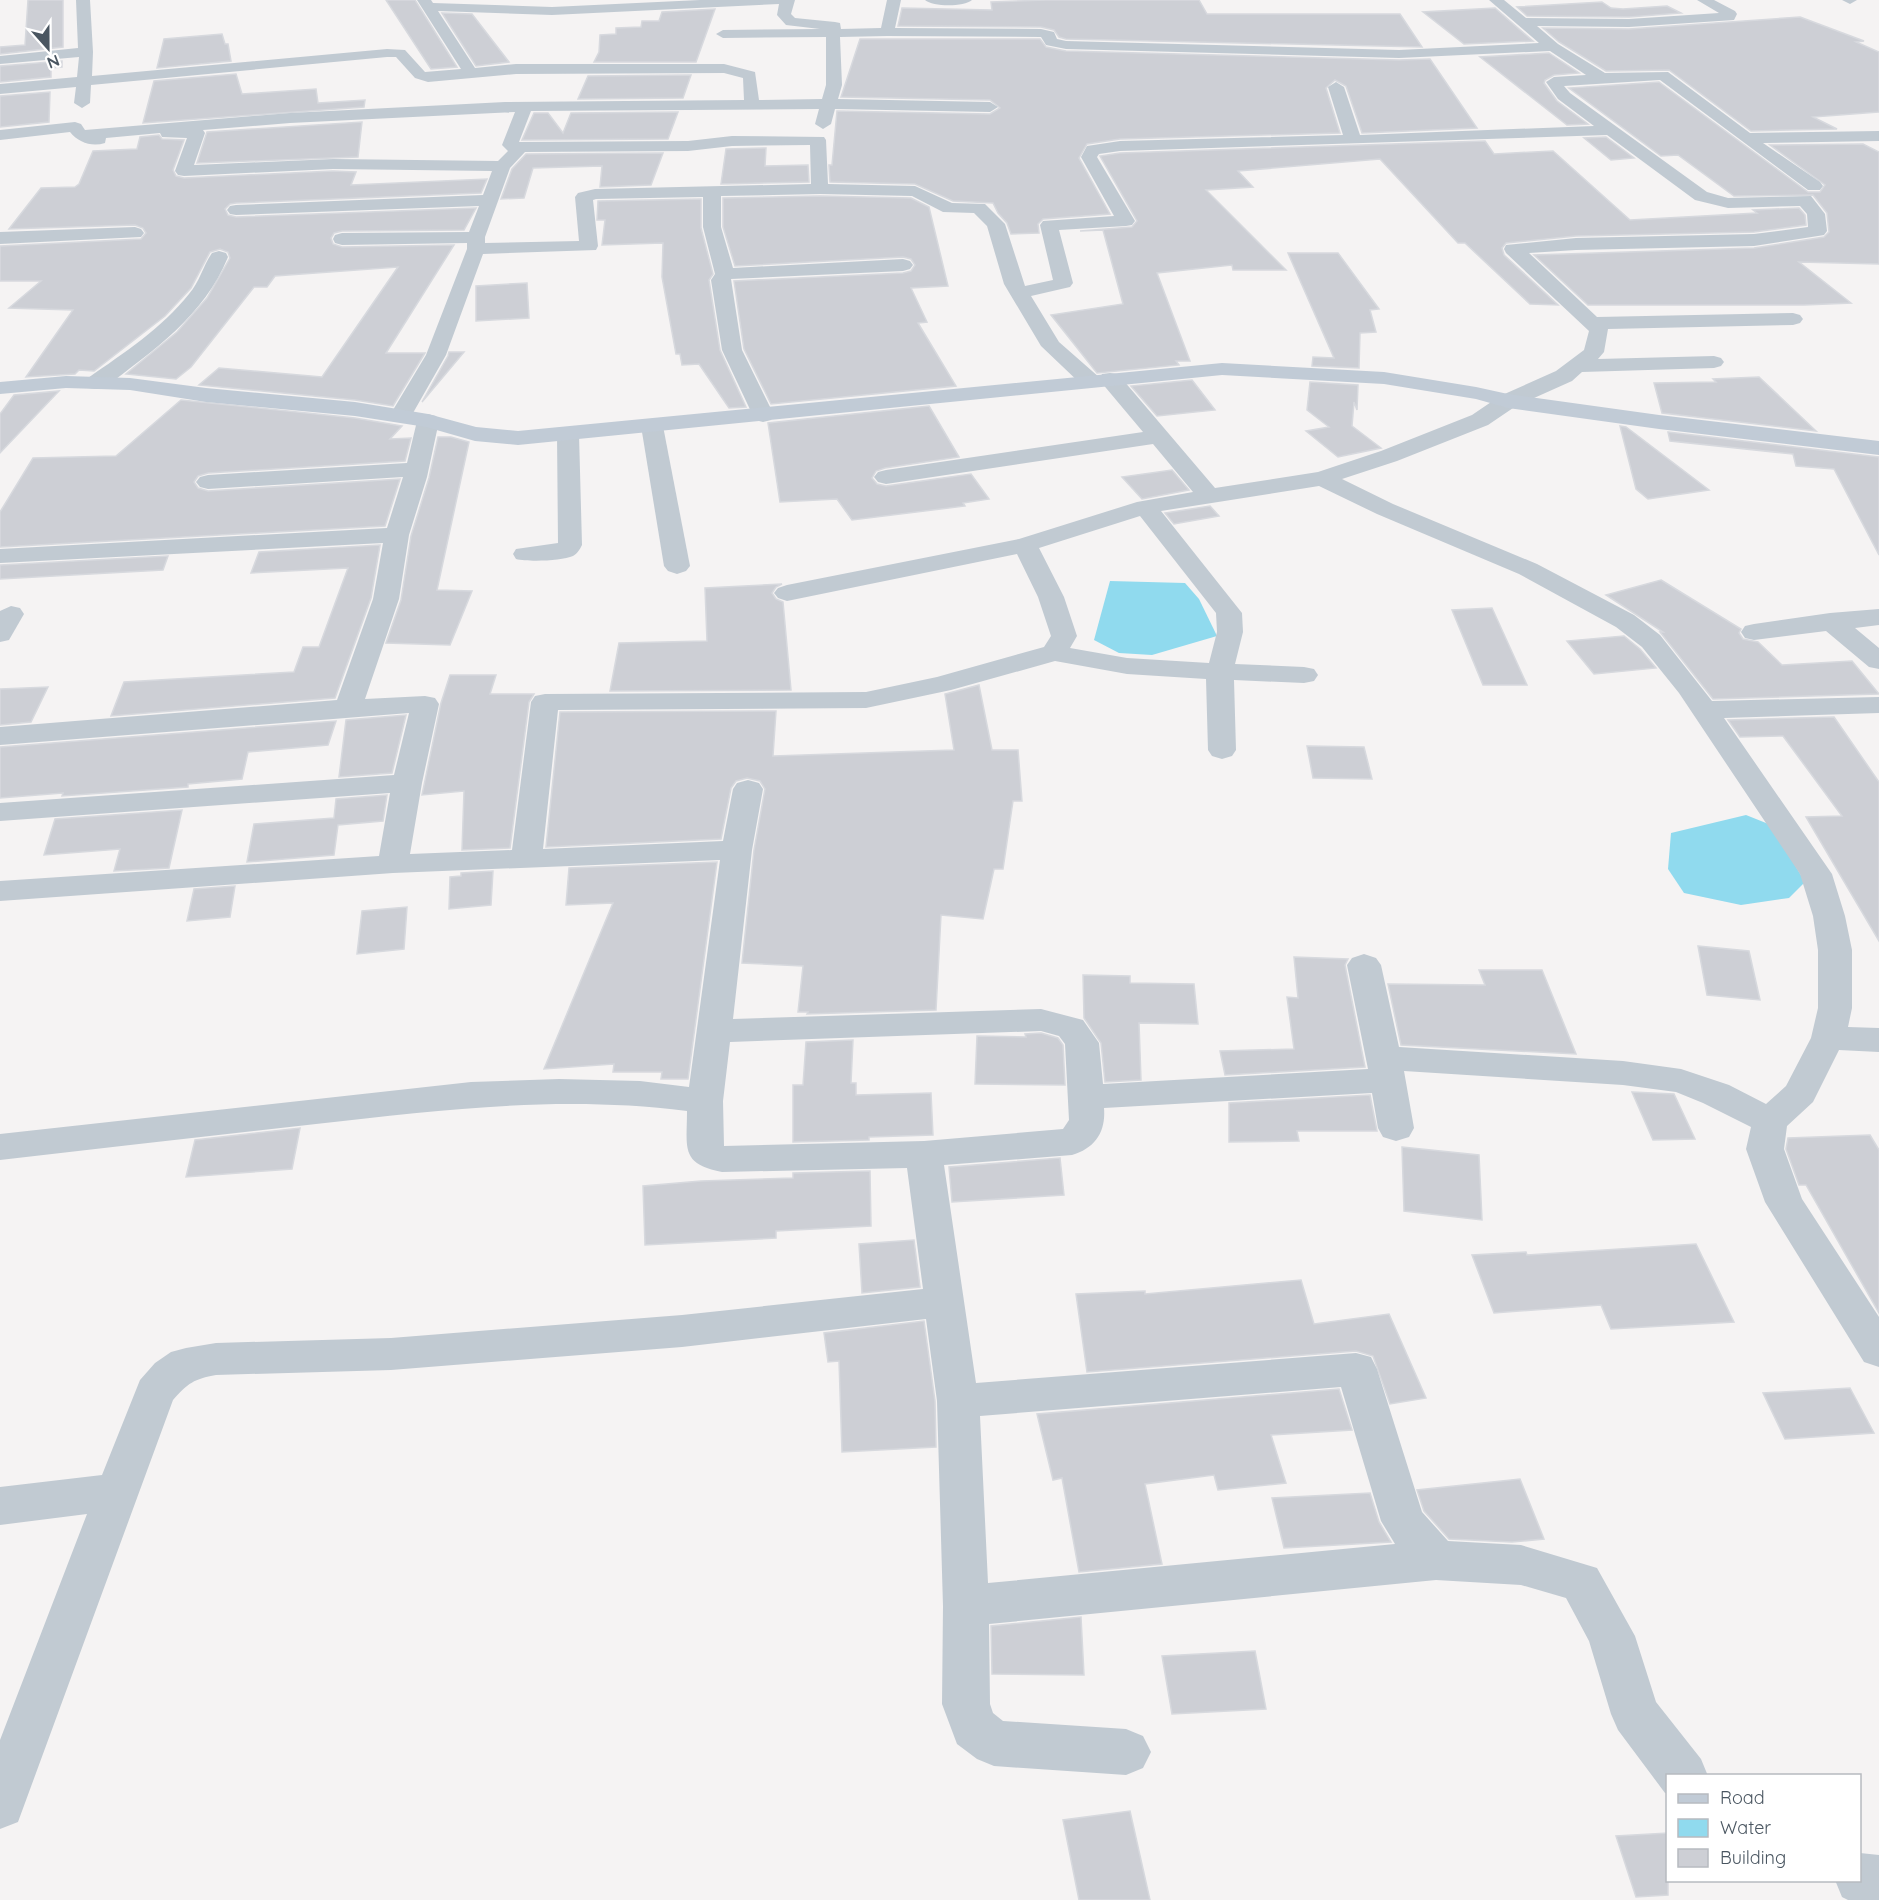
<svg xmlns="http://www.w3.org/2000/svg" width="1879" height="1900" viewBox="0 0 1879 1900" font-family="Quicksand,sans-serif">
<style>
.water{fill:#90daee}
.building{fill:#cdcfd5;stroke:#d7d9de;stroke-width:1.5}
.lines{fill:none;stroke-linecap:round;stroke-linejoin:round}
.street{fill:#c1cad2;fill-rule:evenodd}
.secondary{fill:#c1cbd6;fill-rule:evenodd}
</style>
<rect width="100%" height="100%" fill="#f5f3f3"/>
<g class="water">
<polygon points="1110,581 1185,583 1199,599 1217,636 1152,655 1119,653 1094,640"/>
<polygon points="1746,815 1771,825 1805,882 1789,898 1741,905 1684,893 1668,869 1671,833"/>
</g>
<g class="building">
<polygon points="28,0 63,0 63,47 0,54 0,47 25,45"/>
<polygon points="386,0 415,0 457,67 431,69"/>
<polygon points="1046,0 1199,0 1207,14 1400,14 1422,47 1066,39 1059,37 1054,30 1041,27 898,26 902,8 992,10 991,2"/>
<polygon points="1602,2 1611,8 1623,9 1667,6 1681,13 1629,17 1527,16 1517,7"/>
<polygon points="1495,8 1533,41 1464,44 1423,12"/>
<polygon points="715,9 696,62 594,62 599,52 600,35 616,34 616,28 641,27 642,21 659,21 662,12"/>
<polygon points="442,13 472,14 509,62 476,66"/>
<polygon points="1800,17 1864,41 1856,42 1879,52 1879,112 1813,117 1837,129 1751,131 1669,70 1606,71 1559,42 1543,28 1629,29"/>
<polygon points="222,34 225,44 228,44 231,61 157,68 164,39"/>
<polygon points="860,39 1040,39 1046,47 1066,51 1399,60 1430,59 1477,128 1362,133 1346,86 1335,80 1326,88 1340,133 1120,139 1087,144 1079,158 1110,214 1043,219 1038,224 1039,233 1011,234 1007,223 998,213 993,203 953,201 915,184 830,182 829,165 832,165 837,111 990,114 1000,108 990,100 841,97"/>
<polygon points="1549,53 1579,73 1554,75 1545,80 1544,83 1557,101 1588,124 1567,125 1480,57"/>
<polygon points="62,61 62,67 51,68 51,77 0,82 0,66"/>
<polygon points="236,74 242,94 316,89 318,103 365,100 364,107 143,123 154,81"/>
<polygon points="691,75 683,98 578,99 588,76"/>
<polygon points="1659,82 1808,192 1820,192 1825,185 1770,145 1863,144 1879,152 1879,264 1799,262 1851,303 1804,305 1588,305 1534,255 1754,248 1824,237 1829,232 1827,213 1813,195 1734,196 1678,155 1661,156 1569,88"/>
<polygon points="50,92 49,122 0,127 0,96"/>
<polygon points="678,112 668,139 522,140 534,113 548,113 563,133 571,113"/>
<polygon points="362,122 358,157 197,163 207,132"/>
<polygon points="159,135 162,139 184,140 173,170 176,176 184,178 333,171 356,172 351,185 487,179 481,193 236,203 230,204 225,209 228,215 236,217 476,208 464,230 342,231 334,233 331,238 333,244 342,247 454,245 386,353 425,353 393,406 355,400 199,385 219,368 322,377 398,267 275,276 267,287 254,287 191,367 176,379 126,374 177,332 207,298 230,258 228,252 220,249 210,252 191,288 165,316 94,371 79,370 75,374 26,377 73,310 9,308 41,281 0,281 0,246 141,239 146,233 143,228 135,225 9,229 41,188 75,187 79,184 93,151 137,149 140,137"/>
<polygon points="1606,137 1634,158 1611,160 1584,138"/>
<polygon points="1485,141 1494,154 1553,151 1630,220 1757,213 1753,210 1799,208 1805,215 1806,225 1754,232 1576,236 1506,243 1502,248 1504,255 1558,305 1530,304 1465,243 1458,243 1380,159 1238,171 1253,187 1206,190 1286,270 1233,270 1232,265 1157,273 1190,361 1176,361 1179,365 1097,373 1051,315 1123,304 1103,230 1080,231 1132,227 1137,221 1100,156 1120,153"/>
<polygon points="766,148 765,166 808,165 809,182 721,184 726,149"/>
<polygon points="663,153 651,185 600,187 602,166 533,168 524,198 501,199 512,169 526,154"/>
<polygon points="820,196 911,198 929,207 948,286 911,288 927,322 918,323 956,386 771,404 744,349 734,281 903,273 911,271 915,265 911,259 903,257 735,266 723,227 723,198"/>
<polygon points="701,199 701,228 713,274 709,280 720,350 746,407 729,408 699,364 682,365 680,354 676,354 662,277 663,243 602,245 605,220 597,220 598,201"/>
<polygon points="1288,253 1338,253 1379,309 1370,310 1376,332 1360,333 1359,368 1312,366 1313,357 1334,358"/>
<polygon points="527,283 529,318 476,321 476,286"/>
<polygon points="449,352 464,352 422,402 448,356"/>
<polygon points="1759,377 1816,431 1662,413 1654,383 1716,382 1713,379"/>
<polygon points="1192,380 1215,410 1157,416 1131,386"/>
<polygon points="1310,382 1358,385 1357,410 1354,402 1352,426 1381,448 1338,457 1306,431 1329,427 1307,410"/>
<polygon points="59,391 0,453 0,414 14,395"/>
<polygon points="181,400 355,418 402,426 390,439 411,438 405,461 208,473 198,476 194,482 198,488 208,491 400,479 385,526 0,547 0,512 33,458 116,456"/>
<polygon points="929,406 959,457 885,468 876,471 872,478 877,484 886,486 971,474 989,499 963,503 965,506 852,520 837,499 780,502 768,423"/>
<polygon points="1620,426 1626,427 1709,490 1648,499 1636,489"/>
<polygon points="1668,432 1879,457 1879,555 1834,469 1796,466 1793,454 1670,441"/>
<polygon points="438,437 451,437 469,442 437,590 472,591 450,645 386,643 401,600 411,536 429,478"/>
<polygon points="1172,470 1189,490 1142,499 1122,477"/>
<polygon points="1210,506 1219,516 1174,524 1165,513"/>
<polygon points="380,545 371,598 335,698 111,716 124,682 294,672 303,647 319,647 348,568 251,573 259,552"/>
<polygon points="168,556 163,570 0,579 0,565"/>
<polygon points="1661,580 1741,629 1739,633 1743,639 1758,642 1782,665 1852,661 1879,694 1713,699 1660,632 1663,632 1606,595"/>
<polygon points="782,584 776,587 772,593 776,599 783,602 791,690 610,691 619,643 707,641 705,588"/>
<polygon points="1492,608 1527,685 1483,685 1452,610"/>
<polygon points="1624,636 1640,649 1656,668 1594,674 1567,641"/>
<polygon points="450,675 496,675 490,694 534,694 529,702 510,848 462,850 464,791 422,795 441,703"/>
<polygon points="979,685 992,750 1018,750 1022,801 1013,801 1003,869 994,869 983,919 941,915 936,1010 807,1014 808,1012 798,1012 803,966 742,963 754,850 765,789 760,781 747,778 736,781 731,788 721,839 546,847 560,712 776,711 773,756 954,750 945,694"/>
<polygon points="48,687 31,722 0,725 0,689"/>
<polygon points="406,715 392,773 339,777 346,720"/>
<polygon points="1834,717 1879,782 1879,941 1806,817 1842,816 1783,736 1740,737 1728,720"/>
<polygon points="336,721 328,745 248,752 242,779 188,784 188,787 62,796 63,793 0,798 0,747"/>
<polygon points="1307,746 1364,747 1372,779 1313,778"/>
<polygon points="387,795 383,821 338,825 334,855 247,862 254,824 334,818 336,799"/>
<polygon points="182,810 169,868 114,871 120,849 44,855 55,819"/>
<polygon points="717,862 688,1079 661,1079 662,1072 613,1072 614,1064 544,1069 613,903 566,905 569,868"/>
<polygon points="493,871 491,905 449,909 450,877 461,876 461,873"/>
<polygon points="235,886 230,917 187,921 194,889"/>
<polygon points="407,907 404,949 357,954 362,911"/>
<polygon points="1698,946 1749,951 1760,1000 1707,995"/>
<polygon points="1294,957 1348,959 1345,965 1365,1067 1225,1075 1220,1051 1294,1049 1287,997 1298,998"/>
<polygon points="1479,970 1542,970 1576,1054 1401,1045 1388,984 1485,985"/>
<polygon points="1083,975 1130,976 1130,983 1194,984 1198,1024 1139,1023 1141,1080 1105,1082 1101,1043 1084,1018"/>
<polygon points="1041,1033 1058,1038 1063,1045 1065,1085 975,1084 977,1036 1026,1037 1025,1034"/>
<polygon points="853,1040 851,1083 856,1083 856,1095 931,1093 933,1135 869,1137 869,1140 793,1142 793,1085 803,1085 806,1042"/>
<polygon points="1632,1092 1674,1094 1695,1139 1653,1140"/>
<polygon points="1370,1095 1377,1131 1297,1131 1299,1141 1229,1142 1229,1103"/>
<polygon points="300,1128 292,1169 186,1177 195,1140"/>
<polygon points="1870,1135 1879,1150 1879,1313 1806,1185 1799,1185 1786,1149 1788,1138"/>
<polygon points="1402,1147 1479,1155 1482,1220 1404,1211"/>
<polygon points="1060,1158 1064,1195 952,1202 949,1167"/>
<polygon points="870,1171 871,1226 776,1231 776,1238 645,1245 643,1186 701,1181 793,1178 793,1173"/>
<polygon points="914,1240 920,1287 862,1293 859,1244"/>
<polygon points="1696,1244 1734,1322 1611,1329 1601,1305 1494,1313 1472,1255 1526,1252 1527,1255"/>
<polygon points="1301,1280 1314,1324 1389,1314 1426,1398 1390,1404 1373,1356 1356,1351 1087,1372 1076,1294 1145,1291 1145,1294"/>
<polygon points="924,1321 935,1401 936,1447 842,1452 839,1361 828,1362 824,1333"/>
<polygon points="1850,1388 1874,1433 1785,1439 1763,1393"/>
<polygon points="1339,1389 1352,1430 1271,1435 1286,1483 1218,1490 1214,1475 1145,1484 1162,1564 1079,1572 1062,1478 1053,1480 1037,1414"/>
<polygon points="1520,1479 1544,1539 1512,1542 1449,1539 1424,1511 1417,1490"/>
<polygon points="1370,1493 1379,1522 1391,1542 1284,1548 1272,1498"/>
<polygon points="1081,1617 1084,1675 992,1674 991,1626"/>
<polygon points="1255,1651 1266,1709 1172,1714 1162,1656"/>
<polygon points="1130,1811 1150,1900 1079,1900 1063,1820"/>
<polygon points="1668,1833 1668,1895 1636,1897 1616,1836"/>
</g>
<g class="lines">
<g class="street">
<path d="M76,0h14l3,52 -1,24 295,-27 18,1 20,22 36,-3 -44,-69h14l2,3 119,4 148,-7h95l-4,14 4,4 40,4 5,1 1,6 40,-1 6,-28h14l-6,28 146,1 13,3 3,7 9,2 333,9 140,-7 -50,-43h15l22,18 103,1 90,-6 -22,-13h17l21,11 2,3 -3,6 -105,7 -92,-1 21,18 47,29 63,-1 82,61 129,-2v10l-116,2 57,39 3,4 -3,4h-12l-148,-110 -96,6 6,7 137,99 21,6 83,-2 14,18 2,17 -3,4 -6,1 -64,10 -178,4 -47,3 68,64 196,-4 7,2 3,4 -3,4 -7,2 -185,4 -4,23 -6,7 116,-3 7,2 3,4 -3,4 -7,2 -132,4 -10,9 -56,25 -28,19 -91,36 -55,18 51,25 144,60 97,51 26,20 52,66 167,-4v16l-155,5 108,156 13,42 7,34v58l-4,19 31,1v24l-40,-2 -26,52 -26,24 -3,23 18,50 77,118v50l-15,-5 -99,-160 -19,-53 5,-22 -48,-24 -27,-11 -53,-7 -219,-14 10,57 -5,9 -13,4 -13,-4 -5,-9 -6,-35 -268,15c2,24 -9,40 -32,47l-128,10 32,218 380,-30 15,4 6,12 45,143 26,29 73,4 76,23 38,68 21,66 45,57 7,17h-40v18l-3,-1 -47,-63 -7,-16 -22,-73 -23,-43 -45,-13 -85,-5 -447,44 1,80 3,9 10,8 123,8 17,7 8,16 -8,16 -17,7 -132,-9 -17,-7 -20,-15 -15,-40 1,-98 -6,-205 -11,-82 -244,28 -291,23 -175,5c-22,4 -28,8 -43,25l-155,422 -18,7v-89l87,-226 -87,11v-38l102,-12 38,-95 15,-17 16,-11 15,-4 30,-5 175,-5 291,-23 241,-26 -16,-121 -185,4c-42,-8 -35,-24 -35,-61 -128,-16 -244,-1 -371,13 -105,12 -211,24 -316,36v-26l471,-52 88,-3 81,2 49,6 31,-227 -327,13 -393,28v-20l379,-25 11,-63 -390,28v-18l394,-28 15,-62 -409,32v-18l337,-27 36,-101 10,-56 -383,20v-14l387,-21 16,-51 -195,12 -8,-2 -4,-5 4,-5 8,-2 199,-12 10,-42 3,-5 8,-2 8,2 3,5 -12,56 -18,58 -10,64 -34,100 60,-3 10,2 4,6 -17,79 -12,71 102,-4 19,-148 4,-6 10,-2 321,-2 71,-15 107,-30 7,-11 -13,-39 -21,-43 -230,47 -9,-3 -4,-5 4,-5 9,-3 232,-46 118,-37 56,-10 -40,-48 -267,40 -8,-2 -4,-5 4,-5 8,-2 257,-38 -42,-50 -2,4 -8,1 -8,-1 -42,-40 -37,-62 -17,-58 -13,-13 -31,-1 -31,-16 -92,-2 -99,2v31l12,41 170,-9 7,2 3,4 -3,4 -7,2 -172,8 11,71 32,65 -3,5 -8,2 -8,-2 -33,-70 -11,-70 4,-6 -12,-47v-30l-107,2 -3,1 5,46 -2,4 -113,4 -37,101 -37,65 -8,2 -8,-2 -3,-5 36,-60 41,-106v-6l-125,2 -7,-2 -2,-4 2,-4 7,-2 127,-1 10,-26 -243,9 -6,-1 -3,-4 3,-4 6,-1 247,-10 9,-24 -159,-2 -149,7 -6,-1 -3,-4 12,-33 -25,-1 -2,-4 -54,5 -1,5c-13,4 -26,0 -35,-11l-70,8v-10l75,-8 6,2 4,6 205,-17 215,-11 239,-2 -1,-22 -19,-5 -208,1 -88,8 -13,-4 -19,-21h-9l-296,28 -1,18 -8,5 -8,-5 2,-16 -76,7v-10l77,-7 2,-20 -79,7v-8l78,-8zM779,4l-2,11 9,10 34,4 -97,1 -7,4 7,4 103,-1v48l-4,14 -63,1 -4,-28 -31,-8h-208l-41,4 -37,-57 114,4zM887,36l154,1 5,8 20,4 333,9 151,-7 36,24 -32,2 -8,5 12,17 36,27 -234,9 -16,-48 -8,-5 -8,5 15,48 -223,6 -33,5 -6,11 33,59 -71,5 -3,4 13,55 -28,6 -20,-62 -20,-20 -33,-1 -37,-17 -87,-2 -2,-44 -2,-3 -92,-1 -44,5 -169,1 12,-31 288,-2 -4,15 8,5 8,-5 4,-15 155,3 8,-5 -8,-5 -152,-3 4,-14 -2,-48zM515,112l-13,33 6,6 -10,10 -165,-2 -139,6 11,-32 -2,-3 87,-7zM1607,135l88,65 33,8 72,-2 7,8 1,13 -54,7 -178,4 -70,7 -2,4 2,4 83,78 -5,19 -28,21 -56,25 -28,19 -91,36 -63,21 -103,16 -97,-114 -8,-1 -8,1 -2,4 -41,-36 -28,-46 39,-9 3,-4 -14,-53 67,-4 6,-1 3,-4 -38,-64 2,-3 21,-3zM810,145l1,39 -216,5 -17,4 -3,4 4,44 -94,2v-6l25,-69 15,-16 163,-1 44,-5zM1319,486l58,28 142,60 97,53 26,20 37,46 121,181 13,42 5,34v58l-7,30 -25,48 -20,18 -37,-19 -48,-16 -58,-8 -224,-14 -18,-82 -5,-7 -12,-4 -12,4 -5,7 21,104 -265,15 -4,-41 -16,-23 -42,-11 -308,10 19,-169 11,-61 -4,-6 -11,-3 -11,3 -4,6 -10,52 -180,8 15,-139 308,-2 85,-18 104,-29 72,13 79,5 2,71 4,6 10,3 10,-3 4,-6 -2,-70 70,3 10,-2 4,-6 -4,-6 -10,-2 -69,-3 8,-32 -1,-19 -81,-102zM1140,516l76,97 1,19 -8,31 -82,-5 -57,-10 7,-12 -13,-39 -25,-49zM1041,1031l18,5 6,8 4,76 -6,9 -139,12 -200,5 -1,-45 7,-59zM1341,1387l40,134 14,23 -407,39 -8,-167z"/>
<path d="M925,0h47c-8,7 -39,7 -47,0z"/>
<polygon points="1842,0 1857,0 1850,4"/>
<polygon points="135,227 141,229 144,233 141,237 0,244 0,232"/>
<path d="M219,251l7,2 2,4c-24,59 -74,93 -124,131l-8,1 -8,-1 -3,-5 3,-5c36,-25 74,-50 101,-84 11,-13 14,-28 23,-41z"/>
<polygon points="652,419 660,421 663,426 690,566 686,571 677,574 668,571 664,566 641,426 644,421"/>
<path d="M568,427l8,2 3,5 3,111c-2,4 -5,9 -9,11 -11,5 -45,6 -57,3l-3,-5 3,-5 42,-6 -1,-109 3,-5z"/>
<polygon points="11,606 20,608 24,614 9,640 0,642 0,611"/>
<polygon points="1879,609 1879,625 1855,628 1879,648 1879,669 1869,667 1826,631 1754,640 1745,638 1741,632 1745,626 1754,624 1830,613"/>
<polygon points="1860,1853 1879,1855 1879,1900 1848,1900 1842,1897 1835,1880 1860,1880"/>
</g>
<polygon class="secondary" points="1222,363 1384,372 1476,387 1508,394 1659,415 1879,441 1879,455 1659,429 1508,408 1476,399 1384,384 1222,375 518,445 475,441 426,427 355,416 206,402 130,390 66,388 0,394 0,382 66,376 130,378 206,388 355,402 428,414 476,427 518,431"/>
</g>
<rect x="1666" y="1774" width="195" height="108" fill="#ffffff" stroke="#b7bbc0" stroke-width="1.5"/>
<rect x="1678" y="1794" width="30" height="9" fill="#c1cbd6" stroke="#b7bbc0" stroke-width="1.5"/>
<text x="1720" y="1804" font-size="18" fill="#4a5661">Road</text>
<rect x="1678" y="1819" width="30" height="18" fill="#90daee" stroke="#b7bbc0" stroke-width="1.5"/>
<text x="1720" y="1834" font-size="18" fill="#4a5661">Water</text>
<rect x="1678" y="1849" width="30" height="18" fill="#cdcfd5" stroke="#b7bbc0" stroke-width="1.5"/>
<text x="1720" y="1864" font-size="18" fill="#4a5661">Building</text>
<g transform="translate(48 48) rotate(159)" stroke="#ffffff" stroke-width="4.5" paint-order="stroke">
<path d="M0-4.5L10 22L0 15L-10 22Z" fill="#4a5661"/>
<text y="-9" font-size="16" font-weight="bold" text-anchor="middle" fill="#4a5661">N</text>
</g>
</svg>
